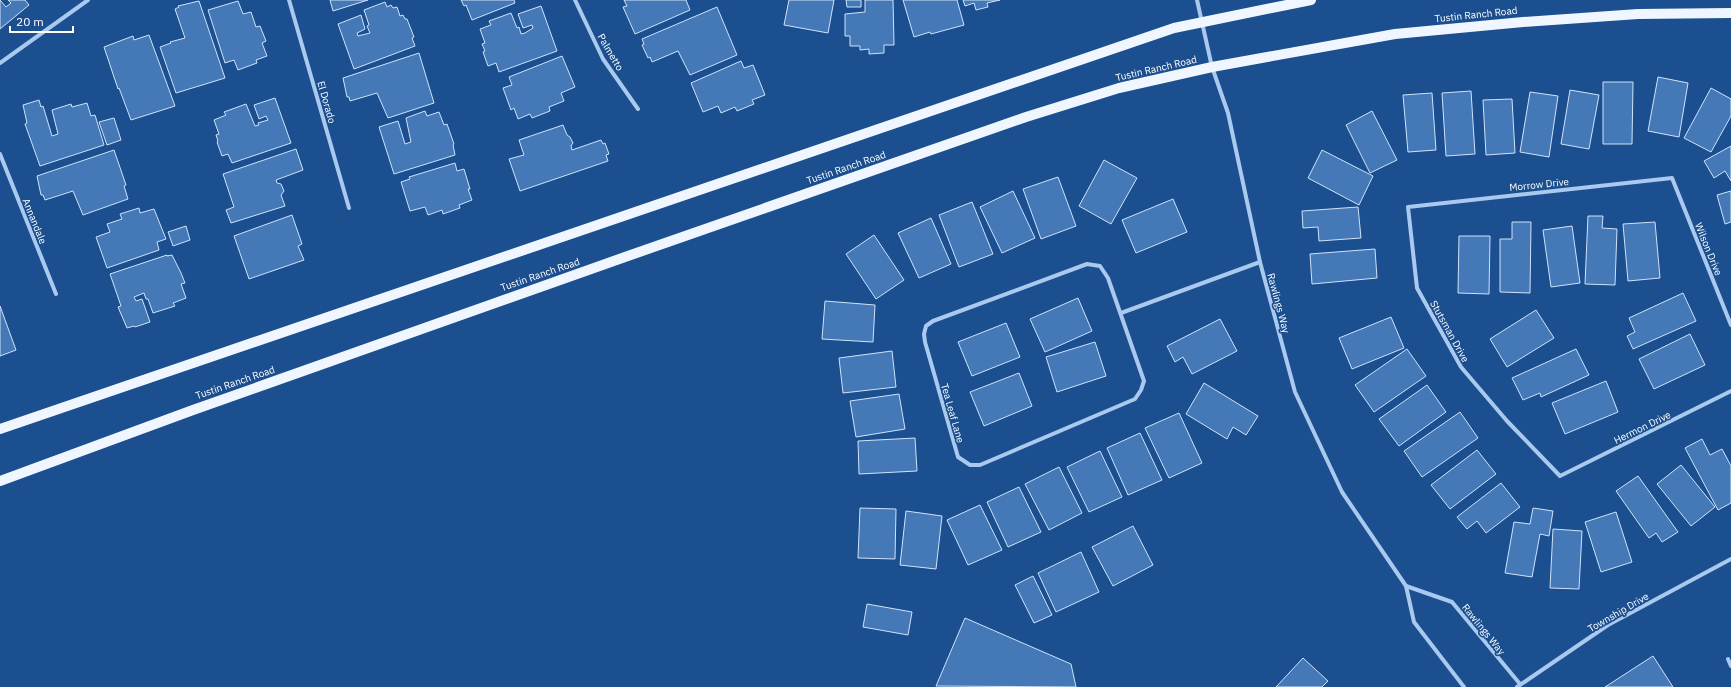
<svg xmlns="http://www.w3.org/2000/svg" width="1731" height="687" viewBox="0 0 1731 687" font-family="'IBM Plex Sans',sans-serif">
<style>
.building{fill:#4478b7;stroke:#cfe3fa}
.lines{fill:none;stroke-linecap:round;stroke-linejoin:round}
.street{stroke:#a9c9ee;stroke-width:4}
.primary{stroke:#f0f6ff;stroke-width:10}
.labels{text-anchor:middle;stroke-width:3.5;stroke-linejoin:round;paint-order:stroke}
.street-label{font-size:10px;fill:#fff;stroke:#1b4f8f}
</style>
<rect width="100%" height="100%" fill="#1b4f8f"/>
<g class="building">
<polygon points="0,0 6,7 11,3 8,0 25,0 29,5 0,29"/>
<polygon points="330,0 368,0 333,11"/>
<polygon points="461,0 514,0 515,3 472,20 466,5 464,6"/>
<polygon points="624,0 686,0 690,10 635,34 623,7 627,6"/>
<polygon points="789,0 834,0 828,33 784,25"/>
<polygon points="846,0 861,0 861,7 847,7"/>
<polygon points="865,0 893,0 894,45 884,45 884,53 869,54 869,49 860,50 860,46 850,46 850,36 845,36 845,14 865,12"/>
<polygon points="903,0 957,0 964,25 931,34 930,32 914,37"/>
<polygon points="963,0 1000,0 987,3 988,7 976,10 974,3 965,6"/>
<polygon points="199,1 225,78 176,93 160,47 171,43 170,42 185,38 175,9 179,7 178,6"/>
<polygon points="238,1 243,14 251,12 256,27 260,26 266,41 262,43 267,56 256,60 257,63 238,70 234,60 225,63 208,10"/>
<polygon points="385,2 387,7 391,5 393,8 397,7 400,16 403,15 405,19 407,19 414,37 412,38 415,46 354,69 338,24 361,15 365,29 357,33 358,36 370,33 367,26 369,25 364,10"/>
<polygon points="541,6 557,51 499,72 496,63 488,66 483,52 485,51 482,44 485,43 480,29 491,25 489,21 511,13 517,28 519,27 521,34 525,33 533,28 532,25 523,28 518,14"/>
<polygon points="717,7 737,55 690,75 678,51 652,62 650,57 648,58 642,45 644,44 642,39"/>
<polygon points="149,35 175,106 131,120 119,88 118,89 104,47 133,36 134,40"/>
<polygon points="419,53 434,103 388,118 377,93 350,101 349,97 347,97 343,78"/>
<polygon points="562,56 575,87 561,93 564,101 549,107 550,111 532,118 530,114 518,119 514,108 511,110 503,88 512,85 509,77"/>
<polygon points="741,61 744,68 753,65 765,95 752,100 754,104 737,111 735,107 721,113 718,106 703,112 691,83"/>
<polygon points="1658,77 1688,83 1679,137 1648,131"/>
<polygon points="1603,82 1633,82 1632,144 1603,144"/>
<polygon points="1711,88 1731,99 1731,116 1711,152 1684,138"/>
<polygon points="1570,90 1599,95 1589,149 1561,144"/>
<polygon points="1471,91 1475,154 1446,156 1442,93"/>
<polygon points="1530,92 1558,96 1549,157 1520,152"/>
<polygon points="1432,93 1436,150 1408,152 1403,95"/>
<polygon points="275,98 291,143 232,163 228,154 222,156 217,142 218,141 216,135 219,134 214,120 226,115 224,112 246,104 255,126 259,125 258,123 268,120 266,116 259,119 254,105"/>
<polygon points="1512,99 1515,153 1486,155 1483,100"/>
<polygon points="39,100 41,107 43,106 52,136 58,134 52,110 71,104 72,107 87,103 91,116 95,115 104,145 40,166 25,124 27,123 23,105"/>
<polygon points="425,111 427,116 439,112 444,125 447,124 454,144 453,145 455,155 394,174 379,127 398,121 405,144 411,142 406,118"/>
<polygon points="1372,111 1397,160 1370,173 1346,125"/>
<polygon points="114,118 121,140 107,145 99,122"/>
<polygon points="563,125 567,135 570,137 573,143 571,146 572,150 601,140 603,144 605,143 609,154 606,155 608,161 520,191 509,159 524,155 519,140"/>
<polygon points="1731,146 1731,181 1725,171 1714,178 1704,161"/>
<polygon points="296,149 303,170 276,180 277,183 281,184 284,191 281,195 285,206 231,223 226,210 234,207 223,174"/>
<polygon points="114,150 126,185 124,186 128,199 83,215 73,191 45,200 43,195 41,195 37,176"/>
<polygon points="1322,150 1373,176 1359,205 1308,178"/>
<polygon points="1104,160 1137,178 1111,224 1079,206"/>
<polygon points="455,163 457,171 464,169 470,189 468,189 472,200 459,205 460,208 443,214 442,210 428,215 425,207 410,211 401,182 410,179 409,177"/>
<polygon points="1058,177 1076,226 1041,239 1023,189"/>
<polygon points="1013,191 1035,238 1002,253 980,207"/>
<polygon points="1731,191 1731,222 1725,224 1717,195"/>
<polygon points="1173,199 1187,232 1136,253 1122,220"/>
<polygon points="972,202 993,254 959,267 939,215"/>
<polygon points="1358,207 1361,238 1319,241 1318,227 1303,228 1302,211"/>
<polygon points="139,208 140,213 154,209 166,239 157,242 159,250 107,268 96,237 110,232 107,224 122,219 120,214"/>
<polygon points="292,215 302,244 298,246 304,260 249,279 234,236"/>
<polygon points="1588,216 1603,216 1602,228 1617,229 1615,285 1585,284"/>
<polygon points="931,218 951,264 919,278 898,233"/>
<polygon points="1512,222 1531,222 1530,293 1500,292 1500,239 1512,239"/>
<polygon points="1655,222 1660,278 1628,281 1623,224"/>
<polygon points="186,226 190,240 173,246 168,232"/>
<polygon points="1572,226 1580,283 1551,287 1543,230"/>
<polygon points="874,235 904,280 876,299 846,254"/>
<polygon points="1459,236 1490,236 1489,294 1458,293"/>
<polygon points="1375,249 1377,278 1312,284 1310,254"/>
<polygon points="167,255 167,256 172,255 181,273 185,283 181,284 186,298 173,303 175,306 153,313 148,299 146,299 144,293 134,297 136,301 142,299 150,322 135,327 134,326 127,328 118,307 121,306 110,274"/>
<polygon points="1683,293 1696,321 1633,349 1627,336 1635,332 1629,318"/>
<polygon points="1078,298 1092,331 1045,352 1030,319"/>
<polygon points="825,301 875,305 873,342 822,339"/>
<polygon points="0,306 16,350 0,356"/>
<polygon points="1536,310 1554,338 1507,367 1490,339"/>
<polygon points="1391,317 1404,348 1352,369 1339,338"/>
<polygon points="1220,319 1237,351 1192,374 1183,357 1175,362 1167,346"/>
<polygon points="1006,323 1020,357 972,376 958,342"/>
<polygon points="1690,334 1705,365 1654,389 1639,359"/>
<polygon points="1095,342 1106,376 1057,392 1046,357"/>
<polygon points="1407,349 1426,376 1374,412 1355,385"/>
<polygon points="1576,349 1589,375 1541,397 1540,393 1523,400 1512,378"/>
<polygon points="892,351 896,387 843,393 839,358"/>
<polygon points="1019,373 1032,406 984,426 970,392"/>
<polygon points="1606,381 1618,412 1565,434 1552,403"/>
<polygon points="1204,383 1258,416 1246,435 1233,427 1227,439 1186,414"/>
<polygon points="1427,385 1446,412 1399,446 1379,419"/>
<polygon points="899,394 905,429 856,437 850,401"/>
<polygon points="1460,412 1478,438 1422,477 1404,451"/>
<polygon points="1179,413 1202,463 1169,478 1145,428"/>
<polygon points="1140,433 1162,480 1128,495 1107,448"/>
<polygon points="915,438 917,471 859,474 858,441"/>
<polygon points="1702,439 1710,455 1722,449 1731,466 1731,503 1718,510 1685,448"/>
<polygon points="1477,450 1496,474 1450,509 1431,485"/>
<polygon points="1100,451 1122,497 1089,512 1067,467"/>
<polygon points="1681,465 1715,507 1691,526 1657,484"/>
<polygon points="1059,467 1082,513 1049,530 1025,484"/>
<polygon points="1638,476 1678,532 1662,542 1656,533 1649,538 1616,491"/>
<polygon points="1501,483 1520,507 1486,533 1477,521 1467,529 1457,517"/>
<polygon points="1019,487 1041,532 1008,547 987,502"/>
<polygon points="980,505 1002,550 968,565 947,520"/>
<polygon points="860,508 896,509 895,559 858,558"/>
<polygon points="1533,508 1553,511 1549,536 1540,534 1532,577 1505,573 1514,522 1530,524"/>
<polygon points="906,511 942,516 936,569 900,565"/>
<polygon points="1616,512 1632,562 1601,572 1585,522"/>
<polygon points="1133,526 1153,565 1113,586 1092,547"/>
<polygon points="1553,529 1582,531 1579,589 1550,588"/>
<polygon points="1081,552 1099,592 1056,612 1038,573"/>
<polygon points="1033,576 1052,615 1034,623 1015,585"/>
<polygon points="867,604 912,612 908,635 863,627"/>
<polygon points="965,618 1071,664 1076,687 936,686"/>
<polygon points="1653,656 1673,687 1605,687"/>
<polygon points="1303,658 1328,681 1322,687 1276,687"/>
</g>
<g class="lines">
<g class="street">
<polyline points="289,0 349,208"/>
<polyline points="575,0 603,59 638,109"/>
<polyline points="1197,0 1212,67 1228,113 1260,262 1295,392 1342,492 1406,586 1414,622 1464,687"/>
<polyline points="0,63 88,0"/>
<polyline points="0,154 56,294"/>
<polygon points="1087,264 1100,266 1108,278 1144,381 1141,390 1135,399 980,465 970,465 958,457 925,342 924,334 926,326 933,321"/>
<polyline points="1121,313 1260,262"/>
<polyline points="1731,325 1672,178 1408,207 1417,288 1461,367 1507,421 1560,476 1731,391"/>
<polyline points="1406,586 1452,602 1520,684"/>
<polyline points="1728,659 1731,666"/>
<polyline points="1517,687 1608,625 1731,559"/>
</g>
<g class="primary">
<polyline points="0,429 1174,28 1311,0"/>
<polyline points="0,481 193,410 625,257 1026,117 1119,88 1212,67 1395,34 1523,22 1638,14 1731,13"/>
</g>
</g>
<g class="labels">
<g class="street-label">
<text transform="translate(1476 14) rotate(-6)" y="4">Tustin Ranch Road</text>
<text transform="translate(611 52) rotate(60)" y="4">Palmetto</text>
<text transform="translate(1156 68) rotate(-13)" y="4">Tustin Ranch Road</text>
<text transform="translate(327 102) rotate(74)" y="4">El Dorado</text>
<text transform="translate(846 167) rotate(-19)" y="4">Tustin Ranch Road</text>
<text transform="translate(1539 184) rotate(-6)" y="4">Morrow Drive</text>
<text transform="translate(35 221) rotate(68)" y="4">Annandale</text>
<text transform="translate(1709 249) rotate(68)" y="4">Wilson Drive</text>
<text transform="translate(540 274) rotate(-19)" y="4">Tustin Ranch Road</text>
<text transform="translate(1279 303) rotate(75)" y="4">Rawlings Way</text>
<text transform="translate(1450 331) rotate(61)" y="4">Stutsman Drive</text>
<text transform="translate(235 382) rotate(-19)" y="4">Tustin Ranch Road</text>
<text transform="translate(953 413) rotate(74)" y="4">Tea Leaf Lane</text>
<text transform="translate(1642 427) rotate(-26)" y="4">Hermon Drive</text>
<text transform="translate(1618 612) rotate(-30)" y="4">Township Drive</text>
<text transform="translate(1484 629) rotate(51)" y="4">Rawlings Way</text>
</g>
</g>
<path d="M10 26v6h63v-6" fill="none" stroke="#ffffff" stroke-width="2"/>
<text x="16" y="26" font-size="12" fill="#ffffff" stroke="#1b4f8f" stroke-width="3" paint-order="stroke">20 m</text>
</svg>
